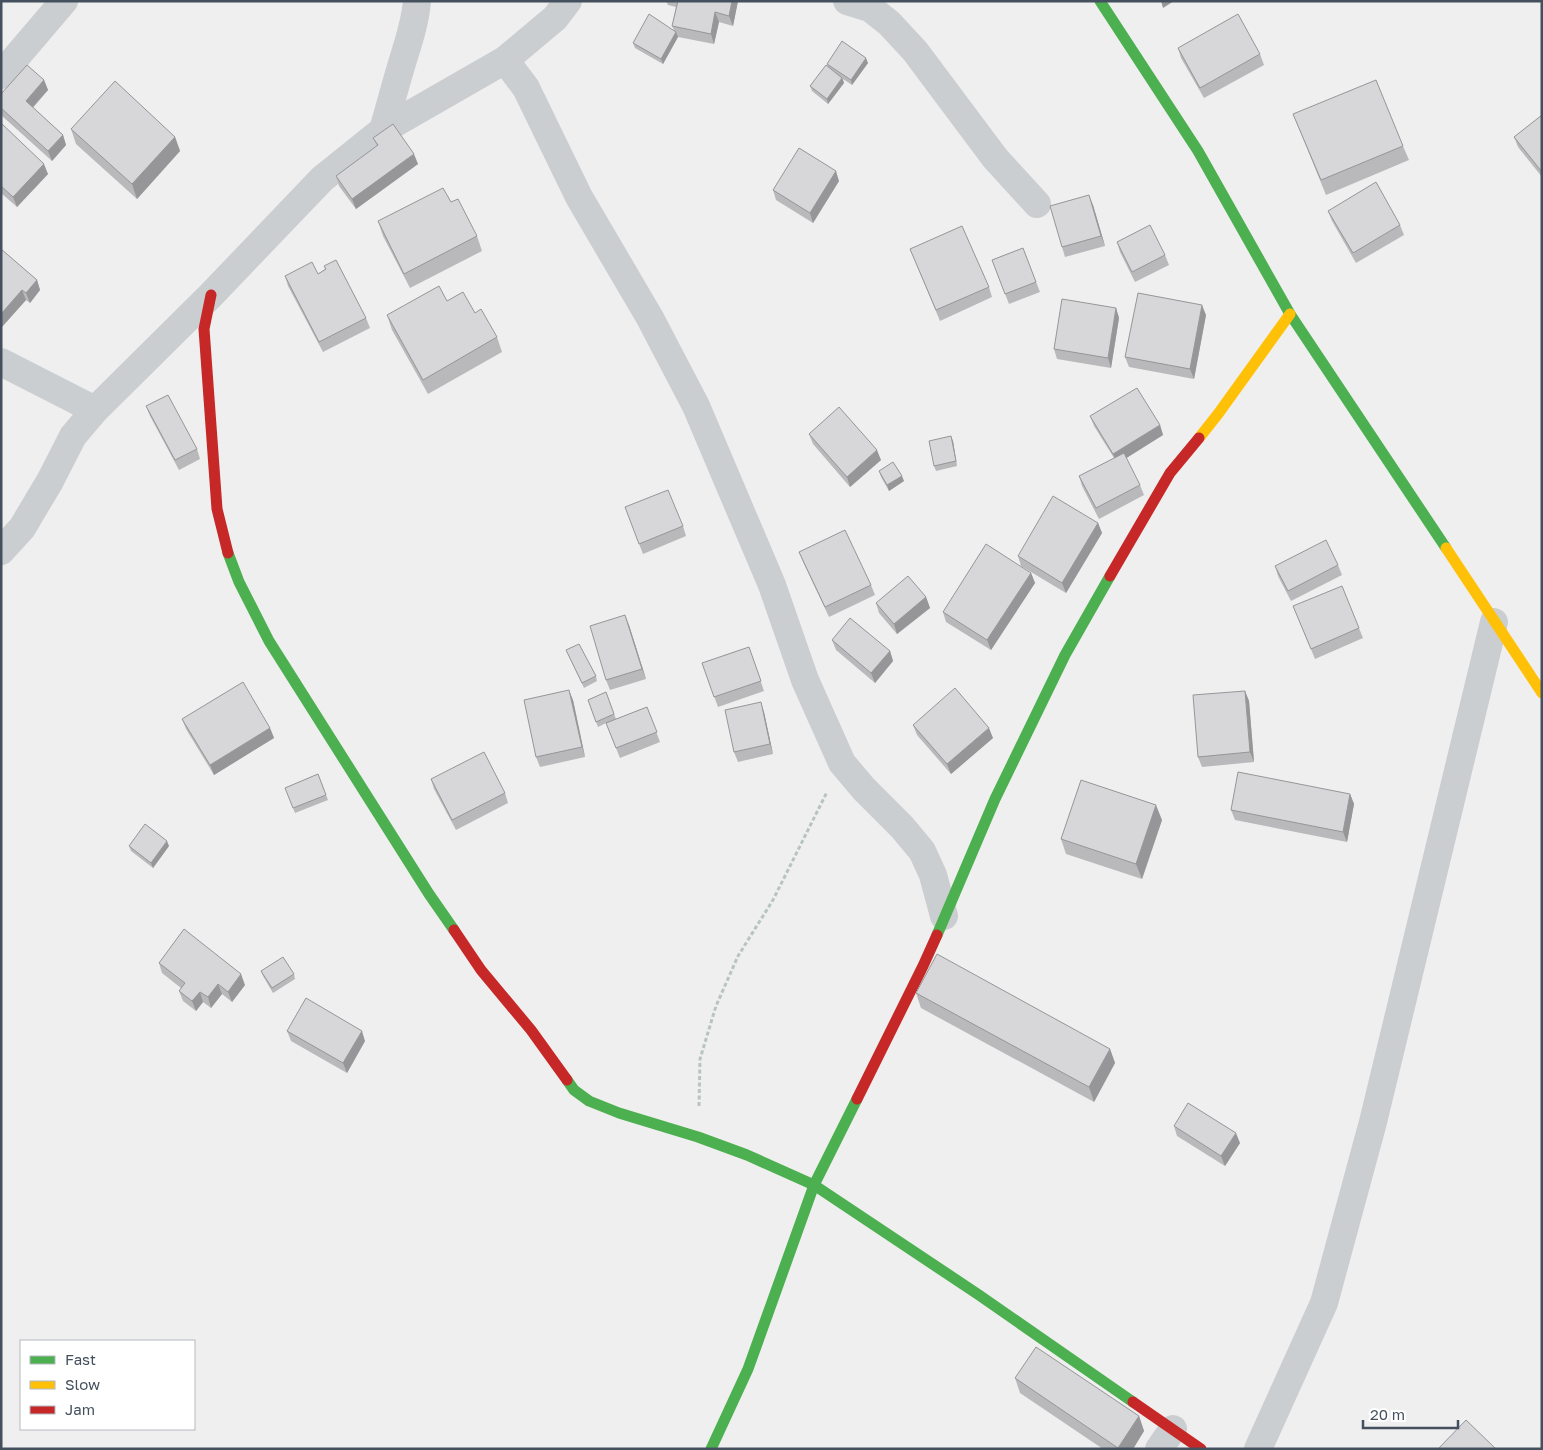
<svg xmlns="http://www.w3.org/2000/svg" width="1543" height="1450" viewBox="0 0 1543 1450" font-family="'Golos Text',sans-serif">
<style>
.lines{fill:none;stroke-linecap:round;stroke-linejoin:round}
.path{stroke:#b7c4c1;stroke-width:3;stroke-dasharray:4 2.5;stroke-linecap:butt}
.street{stroke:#cbced0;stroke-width:28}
.fast{stroke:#4caf50;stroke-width:11}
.slow{stroke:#ffc107;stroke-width:11}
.jam{stroke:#c62828;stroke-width:11}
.wall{fill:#b9b9bb}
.shaded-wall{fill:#969698}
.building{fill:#d7d7d9;stroke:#969698}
</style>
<rect width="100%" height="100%" fill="#f0efef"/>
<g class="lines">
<polyline class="path" points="699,1106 700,1059 716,1006 738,956 773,900 827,792"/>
<g class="street">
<polyline points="847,1 870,8 889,23 915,51 995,158 1037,204"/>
<polyline points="505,60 526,88 579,197 650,318 696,406 772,585 805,680 842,763 864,789 902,827 922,851 933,875 944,916"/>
<polyline points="1,75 64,1"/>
<path d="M383,130c6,-20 11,-40 17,-60 7,-24 15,-45 17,-69"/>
<polyline points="1,362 95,410"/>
<polyline points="1,551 22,528 50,481 73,436 95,410 211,295 322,179 383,130 505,60 555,18 568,1"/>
<polyline points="1159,1449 1173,1429"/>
<polyline points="1258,1449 1324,1303 1373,1122 1494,622"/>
</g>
<g class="fast">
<polyline points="1100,1 1198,151 1290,314 1446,548"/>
<polyline points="228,553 239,582 269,641 429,894 454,930"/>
<polyline points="937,935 995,799 1065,655 1110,576"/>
<polyline points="567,1080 574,1090 589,1101 619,1113 698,1137 747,1155 814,1185 979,1295 1133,1402"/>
<polyline points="711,1449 748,1369 814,1185 857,1099"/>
</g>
<g class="slow">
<polyline points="1199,438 1218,414 1290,314"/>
<polyline points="1446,548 1542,693"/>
</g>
<g class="jam">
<polyline points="211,295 204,329 217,509 228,553"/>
<polyline points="1110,576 1170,473 1199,438"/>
<polyline points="454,930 481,970 531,1030 567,1080"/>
<polyline points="857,1099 923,966 937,935"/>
<polyline points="1133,1402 1201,1449"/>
</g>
</g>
<g class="wall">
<polygon points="666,1 738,1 733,26 719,22 714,44 678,37 663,64 635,48 633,43 674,30 672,26 676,7 668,5"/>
<polygon points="1178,48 1260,54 1264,65 1204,98 1181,58"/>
<polygon points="868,63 852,85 843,79 844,83 828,104 812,91 810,86 828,67 827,64"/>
<polygon points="44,80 48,90 33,108 63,135 66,145 52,161 1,115 1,94"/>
<polygon points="1293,114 1403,146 1409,160 1326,195"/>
<polygon points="1542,115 1542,177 1518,147 1514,137"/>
<polygon points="1,123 48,174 17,207 1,193"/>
<polygon points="71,129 175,137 180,151 137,199 76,144"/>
<polygon points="373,138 418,164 356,209 339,186 336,176 377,146"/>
<polygon points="839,181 813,223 776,200 773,190"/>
<polygon points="451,202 477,236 482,251 410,288 383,236 378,221"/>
<polygon points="1093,205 1105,246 1065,257 1062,247"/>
<polygon points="1328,211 1400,225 1404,235 1356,263 1332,221"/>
<polygon points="1117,242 1165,255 1169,265 1135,282 1120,252"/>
<polygon points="1023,248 1040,292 1009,304 992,260"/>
<polygon points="1,249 37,280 40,290 30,303 26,300 1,328"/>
<polygon points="910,249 989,287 992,297 940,321"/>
<polygon points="324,266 366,318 370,328 323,352 288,286 285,276 318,274 325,269"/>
<polygon points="447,301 497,337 502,352 428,394 392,330 387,315"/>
<polygon points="1116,308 1119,318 1111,368 1057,359 1054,349"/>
<polygon points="1206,315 1194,379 1129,367 1125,357"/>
<polygon points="146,406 197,449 200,459 179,470 150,416"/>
<polygon points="1090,416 1160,425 1163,435 1126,458 1140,485 1144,495 1099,519 1082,486 1079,476 1114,458 1094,426"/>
<polygon points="809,434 881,460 850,487 813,444"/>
<polygon points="953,441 957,466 936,471 934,466"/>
<polygon points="879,471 904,481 889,491 881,477"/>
<polygon points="625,507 683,526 686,536 643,554"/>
<polygon points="1098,523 1102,533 1066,593 1021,566 1018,556"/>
<polygon points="799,552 871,585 875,595 829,617 803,562"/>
<polygon points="1338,565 1342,575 1291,601 1278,576 1275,566"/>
<polygon points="1031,573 1035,583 991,650 946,622 943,612"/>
<polygon points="926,597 930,608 897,634 879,613 876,603"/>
<polygon points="1293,606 1359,628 1363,638 1315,659"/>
<polygon points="629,625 646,679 610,690 606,680"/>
<polygon points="832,640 890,651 893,661 875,683 836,650"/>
<polygon points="749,647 764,691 718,707 702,663"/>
<polygon points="566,650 596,676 597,681 584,688"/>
<polygon points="1245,691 1249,701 1254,762 1202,767 1198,757"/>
<polygon points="606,692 616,719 647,707 660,742 620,758 606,723 598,727 588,700"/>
<polygon points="573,700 585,757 540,767 536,757"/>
<polygon points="764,712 773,754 738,762 734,752"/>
<polygon points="182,719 270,728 274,738 214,775 186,729"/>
<polygon points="913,725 993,738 951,774 917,735"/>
<polygon points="318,774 328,800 295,813 285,788"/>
<polygon points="431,779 505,793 508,803 456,830 434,789"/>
<polygon points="1350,794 1354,804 1347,842 1235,820 1231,810"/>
<polygon points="1162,820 1142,879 1066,854 1061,839"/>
<polygon points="129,846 169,846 153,868 131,851"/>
<polygon points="159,963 245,985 232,1002 222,994 211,1008 203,1002 196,1011 183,1001 179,991 181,988 162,973"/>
<polygon points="261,971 294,974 295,979 273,993 263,976"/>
<polygon points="916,993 1110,1049 1115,1063 1094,1102 921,1008"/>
<polygon points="287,1031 365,1041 347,1073 291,1041"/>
<polygon points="1174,1126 1240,1143 1225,1166 1177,1136"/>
<polygon points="1015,1378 1139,1416 1144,1431 1133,1449 1103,1449 1020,1393"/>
</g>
<g class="shaded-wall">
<polygon points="732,1 738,1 733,26 729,16"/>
<polygon points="1161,1 1174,1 1163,8"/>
<polygon points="715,12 719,22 714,44 711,34"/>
<polygon points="676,32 678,37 663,64 661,59"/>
<polygon points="866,58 868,63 852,85 851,80"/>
<polygon points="842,78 844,83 828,104 827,99"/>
<polygon points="44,80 48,90 29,111 26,101"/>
<polygon points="63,135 66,145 52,161 48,151"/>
<polygon points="175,137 180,151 137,199 132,184"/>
<polygon points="414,154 418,164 356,209 352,199"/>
<polygon points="44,164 48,174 17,207 13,197"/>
<polygon points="836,171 839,181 813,223 810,213"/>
<polygon points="1089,195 1093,205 1105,246 1101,236"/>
<polygon points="37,280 40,290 30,303 26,293"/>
<polygon points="22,290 26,300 1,328 1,314"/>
<polygon points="1202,305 1206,315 1194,379 1190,369"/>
<polygon points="1116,308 1119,318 1111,368 1108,358"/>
<polygon points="1160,425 1163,435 1117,464 1113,454"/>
<polygon points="951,436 953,441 957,466"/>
<polygon points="877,450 881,460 850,487 847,477"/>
<polygon points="902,476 904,481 889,491 887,485"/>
<polygon points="1098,523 1102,533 1066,593 1062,583"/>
<polygon points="1031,573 1035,583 991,650 987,640"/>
<polygon points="926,597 930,608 897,634 894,624"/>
<polygon points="625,615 629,625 646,679 642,669"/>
<polygon points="890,651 893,661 875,683 871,673"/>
<polygon points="569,690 573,700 585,757 582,747"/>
<polygon points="1245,691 1249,701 1254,762 1250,752"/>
<polygon points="761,702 764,712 773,754 770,744"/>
<polygon points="270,728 274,738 214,775 210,765"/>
<polygon points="989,728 993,738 951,774 947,764"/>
<polygon points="1350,794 1354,804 1347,842 1343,832"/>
<polygon points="1156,805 1162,820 1142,879 1136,864"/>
<polygon points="167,841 169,846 153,868 151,863"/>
<polygon points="241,974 245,985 232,1002 228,992"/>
<polygon points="218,984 222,994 211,1008 208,997"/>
<polygon points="200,992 203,1002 196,1011 192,1001"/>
<polygon points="362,1031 365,1041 347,1073 343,1063"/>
<polygon points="1110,1049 1115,1063 1094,1102 1089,1087"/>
<polygon points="1236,1133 1240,1143 1225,1166 1221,1156"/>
<polygon points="1139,1416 1144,1431 1133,1449 1118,1449 1118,1448"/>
</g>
<g class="building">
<polygon points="678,1 732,1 729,16 715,12 711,34 672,26"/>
<polygon points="649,14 676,32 661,59 633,43"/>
<polygon points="1238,14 1260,54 1200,88 1178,48"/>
<polygon points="842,41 866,58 851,80 827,64"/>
<polygon points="27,65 44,80 26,101 63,135 48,151 1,108 1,94"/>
<polygon points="826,65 842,78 827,99 810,86"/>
<polygon points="1376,80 1403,146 1321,180 1293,114"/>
<polygon points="115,81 175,137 132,184 71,129"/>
<polygon points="1542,115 1542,172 1514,137"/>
<polygon points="1,123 44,164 13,197 1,186"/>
<polygon points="393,124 414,154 352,199 336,176 378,145 373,138"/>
<polygon points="799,148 836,171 810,213 773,190"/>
<polygon points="1376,182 1400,225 1353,253 1328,211"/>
<polygon points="443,188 451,202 458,199 477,236 404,274 378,221"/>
<polygon points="1089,195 1101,236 1062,247 1050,206"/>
<polygon points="1150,225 1165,255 1132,272 1117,242"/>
<polygon points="962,226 989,287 936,310 910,249"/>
<polygon points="1023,248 1036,282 1005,294 992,260"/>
<polygon points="1,249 37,280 26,293 22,290 1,314"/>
<polygon points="336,260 366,318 319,342 285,276 312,262 318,274 326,269 324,266"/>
<polygon points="439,286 447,301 463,292 475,313 481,309 497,337 423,380 387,315"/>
<polygon points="1138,293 1202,305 1190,369 1125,357"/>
<polygon points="1062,299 1116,308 1108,358 1054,349"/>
<polygon points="1137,388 1160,425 1113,454 1090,416"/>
<polygon points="168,395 197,449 175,460 146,406"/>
<polygon points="839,407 877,450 847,477 809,434"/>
<polygon points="951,436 956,461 934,466 929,441"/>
<polygon points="1124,453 1140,485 1096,508 1079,476"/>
<polygon points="893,462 902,476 887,485 879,471"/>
<polygon points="668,490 683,526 639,544 625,507"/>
<polygon points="1053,496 1098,523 1062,583 1018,556"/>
<polygon points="845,530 871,585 825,607 799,552"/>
<polygon points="1326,540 1338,565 1288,591 1275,566"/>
<polygon points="986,544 1031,573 987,640 943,612"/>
<polygon points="908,576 926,597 894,624 876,603"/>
<polygon points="1342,586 1359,628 1311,649 1293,606"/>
<polygon points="625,615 642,669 606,680 590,626"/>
<polygon points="850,618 890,651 871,673 832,640"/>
<polygon points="579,644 596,676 582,683 566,650"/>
<polygon points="749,647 761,681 714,697 702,663"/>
<polygon points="243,682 270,728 210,765 182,719"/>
<polygon points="955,688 989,728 947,764 913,725"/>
<polygon points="569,690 582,747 536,757 524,700"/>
<polygon points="1245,691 1250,752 1198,757 1193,695"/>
<polygon points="606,692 614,714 596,722 588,700"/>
<polygon points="761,702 770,744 734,752 725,710"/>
<polygon points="647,707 657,732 616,748 606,723"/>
<polygon points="484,752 505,793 452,820 431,779"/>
<polygon points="1238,772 1350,794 1343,832 1231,810"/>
<polygon points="318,774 326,795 293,808 285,788"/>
<polygon points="1081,780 1156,805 1136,864 1061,839"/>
<polygon points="145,824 167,841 151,863 129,846"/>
<polygon points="184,929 241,974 228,992 218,984 208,997 200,992 192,1001 179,991 185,983 159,963"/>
<polygon points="937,954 1110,1049 1089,1087 916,993"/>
<polygon points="283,957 294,974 272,988 261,971"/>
<polygon points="306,998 362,1031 343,1063 287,1031"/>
<polygon points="1188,1103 1236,1133 1221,1156 1174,1126"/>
<polygon points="1036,1347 1139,1416 1118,1448 1015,1378"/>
<polygon points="1466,1420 1496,1449 1438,1449"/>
</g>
<rect width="1543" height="1450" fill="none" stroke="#44505e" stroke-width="5"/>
<rect x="20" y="1340" width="175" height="90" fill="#ffffff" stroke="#b4b9bf"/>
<rect x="30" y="1356" width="25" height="8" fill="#4caf50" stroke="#b4b9bf"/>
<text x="65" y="1365" font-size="15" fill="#44505e">Fast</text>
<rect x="30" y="1381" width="25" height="8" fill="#ffc107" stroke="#b4b9bf"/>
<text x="65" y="1390" font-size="15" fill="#44505e">Slow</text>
<rect x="30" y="1406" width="25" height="8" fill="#c62828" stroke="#b4b9bf"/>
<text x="65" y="1415" font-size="15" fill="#44505e">Jam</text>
<path d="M1363 1420v8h95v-8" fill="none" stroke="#44505e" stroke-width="2.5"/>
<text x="1370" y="1420" font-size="15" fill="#44505e" stroke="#ffffff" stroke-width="4" paint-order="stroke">20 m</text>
</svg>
